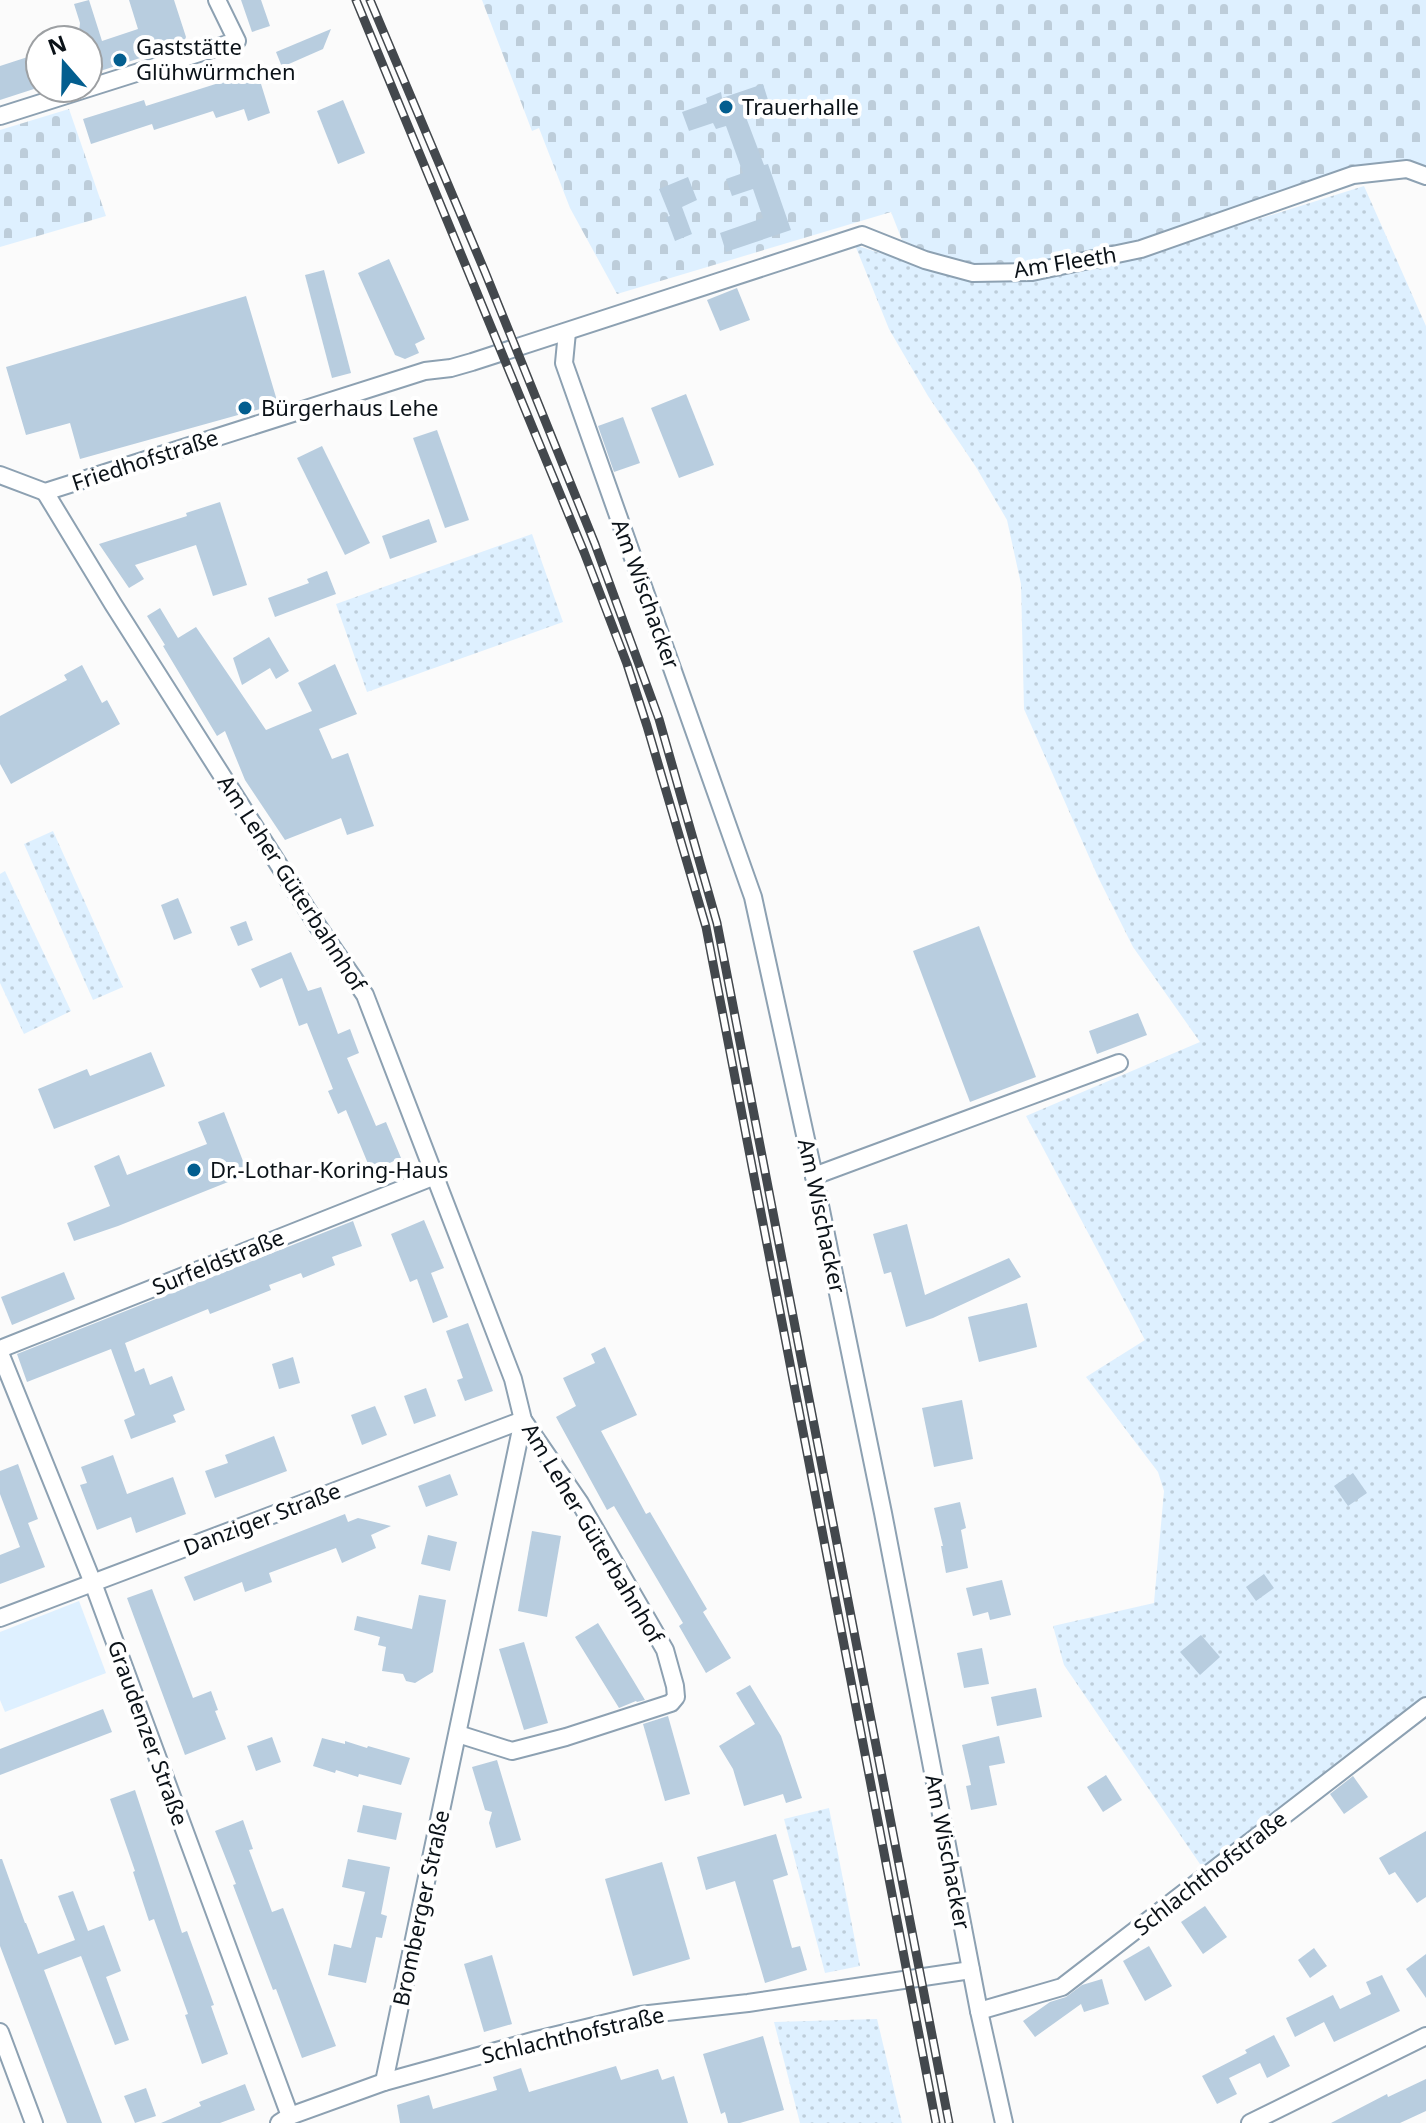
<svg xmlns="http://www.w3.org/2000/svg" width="1426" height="2123" viewBox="0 0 1426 2123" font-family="'Noto Sans',sans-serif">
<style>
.grass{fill:url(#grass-dots)}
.cemetery{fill:url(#cemetery-stones)}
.park{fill:#def0ff}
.building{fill:#b8cddf}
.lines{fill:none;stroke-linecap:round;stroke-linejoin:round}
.minor-casing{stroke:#8da1b2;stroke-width:20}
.minor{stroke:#fff;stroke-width:16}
.rail-casing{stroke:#43484d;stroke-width:9}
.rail{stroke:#fff;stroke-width:6;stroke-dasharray:18;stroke-linecap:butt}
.poi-dot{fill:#035e8f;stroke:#fff;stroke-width:3}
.labels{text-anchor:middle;stroke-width:8;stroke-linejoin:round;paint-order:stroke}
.poi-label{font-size:22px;fill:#0b1218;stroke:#fff;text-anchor:start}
.street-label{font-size:22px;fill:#0b1218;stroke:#fff}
</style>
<defs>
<pattern id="grass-dots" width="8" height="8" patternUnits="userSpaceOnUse" patternTransform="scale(2)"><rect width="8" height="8" fill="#def0ff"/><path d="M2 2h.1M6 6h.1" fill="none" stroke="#bdcdda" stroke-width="1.8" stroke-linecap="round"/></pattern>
<pattern id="cemetery-stones" width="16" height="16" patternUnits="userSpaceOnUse" patternTransform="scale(2)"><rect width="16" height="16" fill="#def0ff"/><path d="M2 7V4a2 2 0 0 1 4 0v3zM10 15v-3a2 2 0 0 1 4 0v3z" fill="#bdcdda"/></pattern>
</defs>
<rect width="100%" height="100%" fill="#fbfbfb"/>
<g class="grass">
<polygon points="1364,186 1426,326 1426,1698 1202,1867 1064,1665 1053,1626 1154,1603 1164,1491 1158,1472 1086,1377 1145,1340 1026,1116 1200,1042 1133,947 1098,877 1024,709 1021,584 1007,520 976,467 928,396 889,329 855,245 920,266 973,279 1140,256"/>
<polygon points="532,534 563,622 367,692 336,604"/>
<polygon points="53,831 123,987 93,1000 24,844"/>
<polygon points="5,871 71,1011 24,1034 0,983 0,874"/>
<polygon points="829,1808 860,1966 825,1973 784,1819"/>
<polygon points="877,2019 902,2123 800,2123 774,2022"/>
</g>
<g class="cemetery">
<polygon points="482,0 1426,0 1426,167 1407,161 1346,168 1140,242 1033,265 986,266 936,255 902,240 891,212 617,294 570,208 539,128 532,131"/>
<polygon points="69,109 106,216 0,247 0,130"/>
</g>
<polygon class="park" points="79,1601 106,1673 5,1712 0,1700 0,1632"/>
<g class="building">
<polygon points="89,0 102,41 138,29 129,0 174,0 186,37 183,44 88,75 88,40 78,40 80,23 74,4"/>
<polygon points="241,0 261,0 270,26 252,32"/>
<polygon points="331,29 323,49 282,67 276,52"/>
<polygon points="40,53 40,87 0,100 0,66"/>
<polygon points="257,71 270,113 248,121 244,109 216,118 213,111 154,130 152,124 91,144 83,119 144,100 146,106"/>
<polygon points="763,84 769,103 744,112 764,165 768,164 791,230 726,252 720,233 763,218 753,189 732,196 726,179 743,173 726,126 716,129 713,123 689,131 682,112 707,103 706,98 721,92 722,98"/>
<polygon points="343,100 365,153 338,164 317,111"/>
<polygon points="688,177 697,200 682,207 692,234 675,241 666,217 670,216 659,189"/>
<polygon points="389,259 425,339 415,344 419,353 405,359 395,355 358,273"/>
<polygon points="324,270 351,373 332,378 305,275"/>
<polygon points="737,288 750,320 720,331 707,300"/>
<polygon points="246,296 278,404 80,459 70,423 26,435 6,367"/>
<polygon points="686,394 714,465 679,478 651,408"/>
<polygon points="623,417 640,463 614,472 598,426"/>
<polygon points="437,430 469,520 445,528 413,438"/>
<polygon points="322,446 370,543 345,555 297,458"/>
<polygon points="220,502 247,585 213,596 196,545 135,565 144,579 129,588 99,544 187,516 186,513"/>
<polygon points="429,519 437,542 390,559 382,536"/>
<polygon points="327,571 336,594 275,617 268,598 309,583 307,579"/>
<polygon points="160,608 178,638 196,627 266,730 312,711 298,683 335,664 357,714 319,729 332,759 348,753 374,826 347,835 341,818 285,840 245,780 225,731 217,736 163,646 165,645 147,616"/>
<polygon points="269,637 289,671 276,679 270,668 242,685 233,658"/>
<polygon points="82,665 102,703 107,700 120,724 11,784 0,764 0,716 67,680 64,675"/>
<polygon points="178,898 192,933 174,940 161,905"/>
<polygon points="246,921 253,940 238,946 230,927"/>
<polygon points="979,926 1036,1077 970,1102 913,951"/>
<polygon points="291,952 308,991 321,987 338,1034 350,1029 359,1053 347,1058 376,1126 386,1122 401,1158 371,1171 346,1110 338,1114 328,1091 333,1089 307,1023 299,1026 282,978 260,988 251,969"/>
<polygon points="1138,1013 1147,1035 1097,1054 1089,1031"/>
<polygon points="151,1052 165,1086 54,1129 38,1089 87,1069 90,1076"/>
<polygon points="224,1112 248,1174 118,1226 74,1241 67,1223 110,1206 94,1166 119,1155 127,1175 207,1144 198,1122"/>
<polygon points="424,1220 444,1268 431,1273 448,1317 433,1323 417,1279 410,1282 391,1234"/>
<polygon points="353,1221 362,1246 332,1257 335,1265 303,1278 301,1273 269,1285 271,1290 210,1314 208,1309 125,1343 135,1372 144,1368 150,1385 172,1376 185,1410 173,1415 176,1422 131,1439 124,1420 135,1415 111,1349 27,1382 17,1354"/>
<polygon points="907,1224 925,1295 1009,1258 1021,1277 933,1318 906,1327 891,1272 884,1274 873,1234"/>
<polygon points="64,1272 75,1299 12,1325 1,1297"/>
<polygon points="1027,1303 1037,1347 979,1362 968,1317"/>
<polygon points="468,1323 493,1391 465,1401 457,1380 463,1378 446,1331"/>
<polygon points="605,1347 637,1415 601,1431 646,1514 650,1512 707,1609 703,1612 731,1658 706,1673 679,1626 683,1623 614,1506 607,1510 556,1417 576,1406 563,1378 595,1363 591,1354"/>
<polygon points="293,1357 300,1383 279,1389 272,1364"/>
<polygon points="426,1388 436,1416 414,1424 404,1396"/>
<polygon points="962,1400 973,1459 934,1467 922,1408"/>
<polygon points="375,1406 387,1435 362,1445 351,1415"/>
<polygon points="274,1436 287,1471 215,1498 205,1471 228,1463 225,1455"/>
<polygon points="113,1455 127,1494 173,1477 186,1514 136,1533 131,1517 97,1530 80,1485 87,1483 81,1467"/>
<polygon points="18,1464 38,1519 28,1523 45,1567 0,1584 0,1555 20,1547 0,1494 0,1471"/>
<polygon points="1353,1473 1367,1493 1348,1506 1334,1486"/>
<polygon points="450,1474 458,1495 426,1507 418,1486"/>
<polygon points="960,1502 966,1528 961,1530 968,1568 946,1573 941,1546 943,1546 934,1508"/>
<polygon points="345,1514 348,1522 358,1518 391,1526 371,1535 376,1548 342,1563 336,1548 269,1573 272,1582 245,1592 242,1582 194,1601 184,1577"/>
<polygon points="532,1531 561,1536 547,1617 518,1611"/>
<polygon points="428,1535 457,1542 450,1571 421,1564"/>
<polygon points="1264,1574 1274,1588 1256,1601 1246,1587"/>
<polygon points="1002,1580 1011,1615 990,1620 988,1612 973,1616 966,1588"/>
<polygon points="152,1589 193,1698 211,1691 218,1710 215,1711 226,1739 185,1755 127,1598"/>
<polygon points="419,1595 446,1600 433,1672 415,1683 406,1681 403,1674 382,1671 386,1647 378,1645 380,1637 354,1630 357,1616 412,1629"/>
<polygon points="598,1623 633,1680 645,1700 637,1702 636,1701 619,1708 575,1637"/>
<polygon points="1201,1635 1220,1657 1200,1675 1180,1652"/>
<polygon points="524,1642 548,1723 524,1730 499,1649"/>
<polygon points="982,1648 989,1684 964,1688 957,1653"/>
<polygon points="750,1685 781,1736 802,1798 786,1803 783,1794 744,1806 733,1769 719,1746 755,1724 736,1693"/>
<polygon points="1036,1688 1042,1717 997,1726 991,1697"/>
<polygon points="103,1709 112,1732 0,1775 0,1749"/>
<polygon points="668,1716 690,1794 665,1801 643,1724"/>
<polygon points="999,1736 1005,1763 989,1766 997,1805 971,1810 966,1786 971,1785 962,1745"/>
<polygon points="272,1737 281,1762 256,1771 247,1746"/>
<polygon points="322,1738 345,1744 345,1741 367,1748 368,1746 410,1758 401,1785 359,1774 358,1777 336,1770 335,1773 313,1766"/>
<polygon points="497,1760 521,1840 496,1848 489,1823 492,1812 485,1810 472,1767"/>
<polygon points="1106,1775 1122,1800 1103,1812 1087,1787"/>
<polygon points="1353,1776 1368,1797 1344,1814 1330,1794"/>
<polygon points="135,1790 182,1933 187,1931 214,2005 211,2006 228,2054 202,2064 185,2015 188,2014 154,1919 149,1921 133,1872 135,1871 110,1799"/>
<polygon points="363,1805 402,1813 396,1840 357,1832"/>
<polygon points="243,1820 253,1849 249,1850 272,1912 283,1908 336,2046 302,2058 276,1989 273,1990 233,1885 236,1884 215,1831"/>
<polygon points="1426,1831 1426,1897 1417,1903 1395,1872 1389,1875 1379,1858"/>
<polygon points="776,1834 788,1875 773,1880 792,1948 800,1946 807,1970 765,1983 735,1881 706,1890 697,1857"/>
<polygon points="0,1859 2,1859 25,1923 26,1923 38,1954 75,1940 58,1896 73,1891 88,1931 104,1925 121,1971 106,1977 129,2040 115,2045 81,1956 44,1970 102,2123 67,2123 0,1946"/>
<polygon points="348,1859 390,1867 381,1914 387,1916 382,1938 376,1937 366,1983 328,1975 334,1944 351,1948 365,1892 342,1887"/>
<polygon points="662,1862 690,1959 633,1976 605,1879"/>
<polygon points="1205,1906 1227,1937 1203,1954 1181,1922"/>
<polygon points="1149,1946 1172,1986 1145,2001 1123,1961"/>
<polygon points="1314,1948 1327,1966 1310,1978 1298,1960"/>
<polygon points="1426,1954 1426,1998 1406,1969"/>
<polygon points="492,1955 512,2024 484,2032 464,1964"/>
<polygon points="1382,1975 1400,2011 1334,2042 1324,2022 1295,2037 1286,2018 1333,1995 1340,2009 1371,1994 1366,1982"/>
<polygon points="1102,1979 1109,2004 1084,2012 1081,2004 1035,2037 1023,2021 1050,2002 1066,1997 1082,1985"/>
<polygon points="1274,2035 1290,2066 1267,2078 1260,2063 1229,2078 1237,2094 1217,2104 1202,2076 1247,2053 1245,2050"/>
<polygon points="763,2036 784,2110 740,2123 728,2123 725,2112 721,2114 703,2054"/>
<polygon points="616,2066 621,2080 658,2069 662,2080 674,2076 688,2123 400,2123 397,2105 429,2095 433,2109 497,2090 493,2077 521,2068 529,2092"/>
<polygon points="1426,2079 1426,2111 1400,2123 1331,2123 1387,2094 1388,2097"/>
<polygon points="245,2084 255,2110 220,2123 161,2123 201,2106 199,2102"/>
<polygon points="146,2088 156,2116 135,2123 124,2096"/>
</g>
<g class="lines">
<g class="minor-casing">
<g id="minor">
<polyline points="0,116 237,41 217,0"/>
<polyline points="567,332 564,363 753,897 814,1176 883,1513 979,2011 1004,2123"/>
<polyline points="0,475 45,492 425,371 451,368 472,362 862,235 925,260 973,273 1032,272 1141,249 1353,175 1407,169 1426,176"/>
<polyline points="45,492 113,604 317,925 365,995 513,1379 523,1420 580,1503 665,1650 675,1686 676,1697 671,1703 566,1737 512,1751 458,1734"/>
<polyline points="814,1176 1119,1063"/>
<polyline points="0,1349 435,1176"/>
<polyline points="0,1353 93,1583 290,2116"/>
<polyline points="0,1618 523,1420"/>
<polyline points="979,2011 1062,1987 1426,1706"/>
<polyline points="0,2032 34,2123"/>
<polyline points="384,2082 523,1420"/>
<polyline points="279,2123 290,2116 384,2082 536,2040 640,2015 748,2003 971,1970"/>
<polyline points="1250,2123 1426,2036"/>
</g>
</g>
<use href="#minor" class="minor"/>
<g class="rail-casing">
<g id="rail">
<polyline points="356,0 584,552 627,664 647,726 706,927 936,2123"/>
<polyline points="370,0 485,272 595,544 659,719 717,923 949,2123"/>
</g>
</g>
<use href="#rail" class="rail"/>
</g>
<g class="poi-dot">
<circle cx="120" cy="60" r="8"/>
<circle cx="726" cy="107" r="8"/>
<circle cx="245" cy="408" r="8"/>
<circle cx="194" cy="1170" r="8"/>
</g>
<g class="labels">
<g class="poi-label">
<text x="136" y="55">Gaststätte<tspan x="136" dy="25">Glühwürmchen</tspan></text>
<text x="742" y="115">Trauerhalle</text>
<text x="261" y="416">Bürgerhaus Lehe</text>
<text x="210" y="1178">Dr.-Lothar-Koring-Haus</text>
</g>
<g class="street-label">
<text transform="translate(1065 262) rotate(-9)" y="8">Am Fleeth</text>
<text transform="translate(145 460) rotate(-18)" y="8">Friedhofstraße</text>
<text transform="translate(646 594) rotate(70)" y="8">Am Wischacker</text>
<text transform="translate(292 883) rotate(57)" y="8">Am Leher Güterbahnhof</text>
<text transform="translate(822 1216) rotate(78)" y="8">Am Wischacker</text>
<text transform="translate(218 1262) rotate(-22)" y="8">Surfeldstraße</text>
<text transform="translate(262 1519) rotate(-21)" y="8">Danziger Straße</text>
<text transform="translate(593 1533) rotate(59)" y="8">Am Leher Güterbahnhof</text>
<text transform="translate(148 1733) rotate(70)" y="8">Graudenzer Straße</text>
<text transform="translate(948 1852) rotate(79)" y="8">Am Wischacker</text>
<text transform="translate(1210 1873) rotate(-38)" y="8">Schlachthofstraße</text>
<text transform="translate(421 1908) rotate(-78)" y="8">Bromberger Straße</text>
<text transform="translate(573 2035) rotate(-13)" y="8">Schlachthofstraße</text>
</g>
</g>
<g transform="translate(64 64) rotate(340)"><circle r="38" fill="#ffffff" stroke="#9da0a3" stroke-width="2"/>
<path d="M0-6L14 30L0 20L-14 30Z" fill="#035e8f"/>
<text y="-12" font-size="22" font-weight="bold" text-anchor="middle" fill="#0b1218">N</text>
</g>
</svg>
